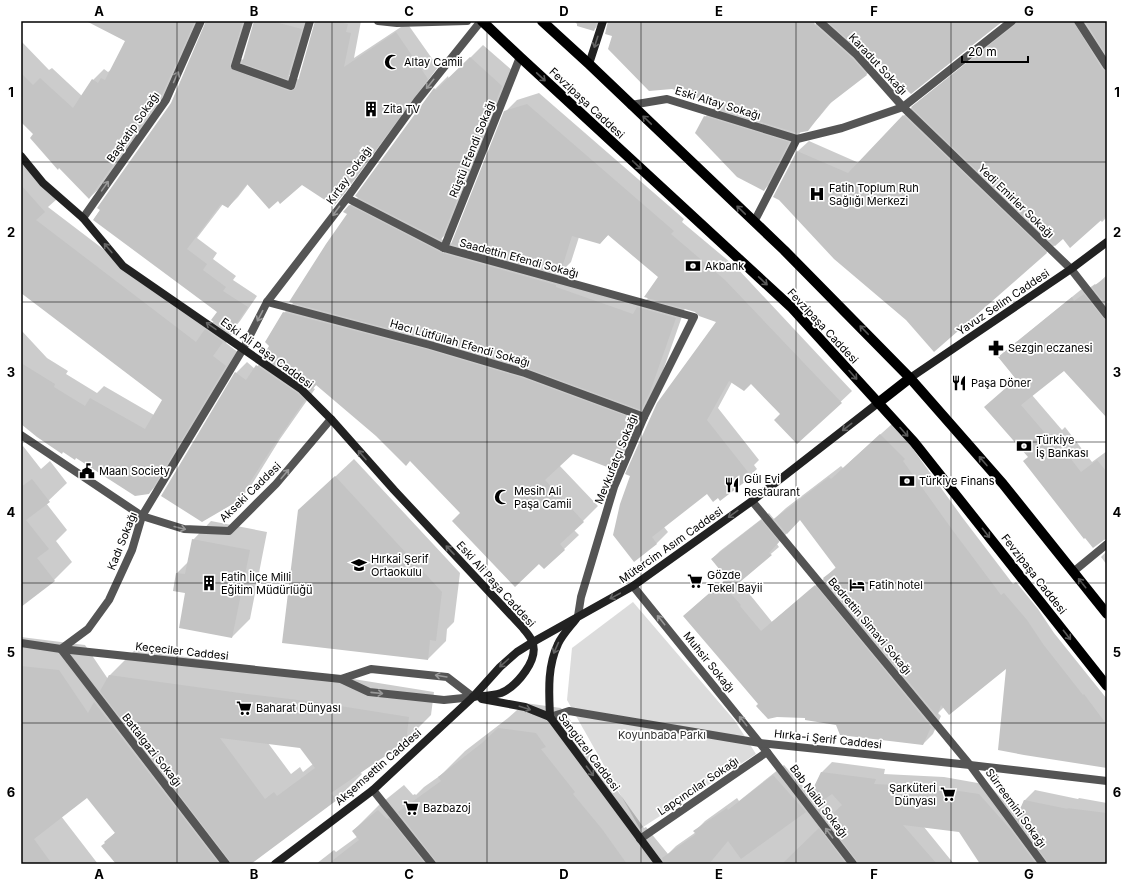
<svg xmlns="http://www.w3.org/2000/svg" width="1128" height="885" viewBox="0 0 1128 885" font-family="Inter,sans-serif">
<style>
.green{fill:#dcdcdc}
.shadow{fill:#0003;fill-rule:evenodd}
.building{fill:#c4c4c4;fill-rule:evenodd}
.lines{fill:none;stroke-linecap:round;stroke-linejoin:round}
.street{stroke:#555;stroke-width:8}
.secondary{stroke:#222;stroke-width:8}
.primary{stroke:#000;stroke-width:10}
.oneway{stroke:#646464}
.oneway2{stroke:#999}
.oneway3{stroke:#595959}
.grid{fill:none;stroke:#000;stroke-width:1;stroke-opacity:0.55}
.labels{text-anchor:middle;stroke-width:3.5;stroke-linejoin:round;paint-order:stroke}
.poi-label{font-size:11px;fill:#000;stroke:#fff;text-anchor:start}
.street-label{font-size:11px;fill:#000;stroke:#fff}
.park-label{font-size:11px;fill:#333;stroke:#fff}
.neatline{fill:none;stroke:#000;stroke-width:1.5}
.grid-label{font-size:13px;text-anchor:middle;font-weight:bold;fill:#000}
</style>
<rect width="100%" height="100%" fill="#fff"/>
<polygon class="green" points="633,602 735,721 756,754 640,829 567,700 572,648"/>
<g class="shadow">
<polygon points="88,21 200,21 172,86 100,188 89,198 34,134 21,121 21,41 49,70 52,68 82,96 93,80 104,69 108,72 112,69 126,41"/>
<polygon points="207,21 251,21 241,59 244,60 255,21 311,21 298,67 289,76 300,80 316,21 361,21 354,58 407,23 438,67 344,194 334,205 302,184 278,200 248,184 238,197 228,207 223,204 197,238 217,253 213,259 236,276 233,280 257,296 240,321 234,328 235,329 226,343 239,353 162,480 149,493 21,423 21,330 47,358 68,371 66,374 97,393 104,386 154,415 163,400 21,292 21,158 57,199 48,207 207,328 214,321 218,312 94,219 172,103"/>
<polygon points="574,21 602,21 594,30 578,25"/>
<polygon points="609,21 791,21 775,76 818,21 1001,21 875,66 867,74 834,99 820,116 807,130 801,131 778,176 764,190 705,117 715,107 713,102"/>
<polygon points="1018,21 1107,21 1107,217 1102,222 1100,220 1063,238 1046,253 907,319 780,199 775,196 798,151 809,141 859,163 914,105"/>
<path d="M483,45l31,27 -60,154 -13,13 11,5 53,-132 12,-12 22,-7 145,126 -2,3 55,46 115,123 -55,52 -16,-29 -30,-32h-19l-14,26 41,52 -5,5 3,4 -12,11 -25,19 -13,-7 -43,35 4,5 -11,11 -23,17 84,-238 -22,-11 -11,-3 -26,74 -9,18 -4,4 4,2 -21,49 -14,14 -42,-16 -14,12 39,41 -24,24 5,5 -35,33 -134,-108 -34,-25 -59,-51 -4,4 2,1 -35,50 -31,50 -11,11 -2,-127 11,-11 8,7 11,-12 18,-44 10,-11 54,-88 1,-8 9,-9 -1,-1 78,-107 13,-13 1,3zM609,234l50,43 -11,21 -7,7 -77,-27 1,-2 -6,-2 12,-12 8,-25 21,6z"/>
<polygon points="1107,275 1107,416 1064,369 1032,395 1062,430 1065,427 1092,462 1107,451 1107,538 1029,456 1016,379 999,357 1010,347 1083,288 1085,291 1095,284 1096,285"/>
<path d="M892,424l24,23 -3,2 49,68 51,67 3,-2 22,27 16,24 53,66v68l-100,-100 -63,40 -6,6 3,3 -8,18 -10,10 -117,-27 -47,-13 -65,-97 33,-29 -15,-19 8,-8 49,-38 5,6 12,-11 55,-42 2,2zM800,519l36,48 -10,10 -54,45 -33,-41 40,-34 -2,-3z"/>
<polygon points="23,446 41,469 50,461 67,483 46,503 67,530 56,541 72,562 54,580 21,594 21,448"/>
<polygon points="354,459 460,573 454,622 447,629 446,641 428,659 299,511"/>
<polygon points="211,521 267,532 250,619 232,637 186,592 177,573 188,562 193,540"/>
<polygon points="1107,551 1107,565 1101,557"/>
<path d="M21,637l64,8 23,34 2,-4 25,-25 138,19 68,8 93,15 -3,23 -26,26 -45,31 2,2 -26,26 -87,64h-132l-12,-22 11,-10 -29,-36 -26,20 37,48h-77zM268,743l33,4 12,17 -10,8 -3,-5 -9,7z"/>
<polygon points="525,703 561,708 571,721 567,724 613,782 612,783 644,828 646,827 668,854 676,846 696,832 695,831 705,821 737,798 739,801 784,765 811,795 822,772 832,762 885,769 884,774 944,777 989,785 1018,816 1024,801 1035,790 1078,799 1079,798 1107,803 1107,864 981,864 960,831 924,827 954,864 316,864 334,850 336,852 358,836 353,831 379,805 404,785 413,795 415,794 416,795 424,787 441,775 465,751 508,718"/>
</g>
<g class="building">
<polygon points="86,21 195,21 161,97 89,199 59,168 58,170 30,138 33,134 21,122 21,73 33,85 40,78 73,108 92,79 98,83 101,78 105,80 125,41"/>
<polygon points="206,21 243,21 230,64 231,69 289,91 292,91 296,88 315,21 334,21 348,24 346,32 351,33 344,67 396,32 428,79 334,206 302,185 280,204 278,201 269,209 247,184 228,208 221,204 187,249 207,264 203,270 226,287 223,291 248,307 230,333 211,320 217,312 93,220 100,210 97,208 171,103"/>
<polygon points="254,21 271,21 302,29 287,79 242,63"/>
<polygon points="577,21 597,21 594,31 577,26"/>
<polygon points="608,21 814,21 815,25 853,59 867,75 828,105 808,131 797,133 710,106 711,103 672,89 649,91 608,49 612,36 605,34"/>
<polygon points="827,21 1003,21 911,94 881,65 876,68 861,51"/>
<polygon points="1017,21 1073,21 1102,69 1107,71 1107,215 1070,248 1063,239 1055,246 911,107 1015,25"/>
<polygon points="1085,21 1107,21 1107,56"/>
<polygon points="470,57 502,86 441,240 355,196 434,88 436,90"/>
<polygon points="527,104 674,231 671,234 725,280 842,403 797,444 774,420 780,414 751,384 744,391 729,381 707,420 748,472 743,477 746,481 720,501 718,498 713,502 707,494 652,537 657,544 634,562 613,535 620,504 630,476 625,474 657,403 716,322 699,316 695,312 644,297 658,277 608,235 600,244 572,236 560,274 451,244 504,111"/>
<polygon points="903,115 1047,253 934,352 906,320 834,259 779,200 773,197 797,151 848,173"/>
<polygon points="704,116 789,142 764,191 737,177 695,133"/>
<polygon points="21,185 45,212 36,220 196,342 205,329 223,342 213,356 226,366 149,494 135,496 76,458 75,460 63,452 62,454 37,437 21,424 21,363 55,384 54,387 85,406 90,398 145,429 162,400 21,293"/>
<polygon points="349,205 442,253 556,285 556,287 633,314 637,307 676,318 650,392 641,410 527,368 432,340 289,302 326,244 347,214 343,212"/>
<polygon points="1107,277 1107,306 1092,287"/>
<polygon points="1084,294 1103,318 1107,320 1107,418 1064,371 1021,405 1051,440 1054,437 1081,472 1097,460 1107,472 1107,539 1104,540 1093,548 1085,538 1084,539 1023,461 1028,457 984,407 1016,379 998,357 1072,297 1074,301"/>
<polygon points="283,312 429,350 523,378 637,420 615,470 573,454 545,480 584,522 560,544 565,550 544,569 539,564 515,587 452,521 460,513 410,461 406,466 376,436 316,385 311,391 304,384 263,356 269,346 265,342"/>
<polygon points="256,365 297,393 305,400 270,451 238,501 202,522 161,496 235,372 246,380"/>
<polygon points="880,434 905,459 903,461 951,528 1001,595 1004,593 1027,620 1043,644 1083,695 1084,694 1107,725 1107,768 1024,755 998,750 1006,669 949,715 941,705 937,716 823,578 836,568 800,520 787,534 774,519 829,477 831,479"/>
<polygon points="335,476 442,592 436,641 430,640 428,660 282,643 298,510"/>
<polygon points="32,479 50,502 26,520 49,549 37,558 55,581 21,607 21,487"/>
<polygon points="761,520 779,542 769,553 772,555 734,587 711,559"/>
<polygon points="192,539 250,550 232,638 179,628 185,593 173,591 176,573 185,574"/>
<polygon points="721,583 741,605 740,606 761,631 815,585 931,727 923,745 840,735 836,725 805,720 805,718 777,717 768,719 756,706 758,704 730,671 683,616"/>
<polygon points="21,666 59,670 88,713 94,702 219,864 116,864 101,846 105,843 104,842 115,833 87,798 34,839 52,864 21,864"/>
<path d="M109,675l138,19 68,8 94,15 -3,25 -75,51 6,7 -86,64h-20l-1,-3 -130,-170zM220,738l80,10 15,20 -38,28 -3,-4 -9,7z"/>
<polygon points="498,728 536,733 546,747 541,749 575,792 573,794 602,829 627,864 437,864 436,861 398,812 441,781 438,777 482,743"/>
<polygon points="821,772 876,779 874,784 933,787 979,794 1011,830 1036,864 980,864 959,832 903,825 937,864 858,864 857,861 826,820 842,805 832,794 815,806 809,797"/>
<polygon points="773,775 806,812 741,859 728,841 709,864 664,864 662,858 696,834 693,831 727,808 728,810"/>
<polygon points="1024,800 1068,809 1067,808 1107,813 1107,864 1048,864 1047,861 1016,818"/>
<polygon points="378,810 387,819 389,818 425,864 328,864 359,840 352,831"/>
<polygon points="819,828 846,864 782,864"/>
</g>
<g class="lines">
<g class="street">
<polyline points="249,21 235,66 291,86 310,21"/>
<polyline points="378,21 397,23 467,21"/>
<polyline points="819,21 857,55 903,107 1071,269 1107,315"/>
<polyline points="1078,21 1107,66"/>
<polyline points="631,105 667,99 797,139"/>
<polyline points="347,198 444,248 694,317 644,417 614,487 581,597 578,616"/>
<polyline points="83,218 166,100 201,21"/>
<polyline points="754,222 797,139 842,128 903,107 1012,21"/>
<polyline points="444,248 520,57"/>
<polyline points="267,302 430,345 525,373 644,417"/>
<polyline points="21,435 142,516 184,529 229,531 276,484 331,419"/>
<polyline points="752,501 970,765 1043,864"/>
<polyline points="1073,572 1107,544"/>
<polyline points="633,586 767,752 853,864"/>
<polyline points="21,643 61,649 341,679 369,692 444,700 473,697"/>
<polyline points="341,679 371,669 447,677 473,697"/>
<polyline points="550,717 569,711 760,743 970,765 1107,781"/>
<polyline points="373,790 432,864"/>
<polyline points="640,839 767,752"/>
<polyline points="226,864 61,649 88,629 109,600 132,550 142,516 243,349 267,302 347,198 417,101 481,21"/>
</g>
<g class="secondary">
<polyline points="589,64 603,21"/>
<path d="M21,156l22,27 40,35 40,48 178,123 30,30 63,71 129,138c3,4 7,8 9,13 8,18 -15,45 -31,52 -9,3 -19,3 -28,4"/>
<polyline points="910,378 1071,269 1107,242"/>
<polyline points="482,699 525,707 550,717 659,864"/>
<path d="M550,717c-1,-25 -3,-50 8,-73 4,-9 12,-17 18,-25"/>
<polyline points="275,864 373,790 473,697 500,667 517,652 533,642 633,586 752,501 878,403"/>
</g>
<g class="primary">
<polyline points="482,21 520,57 791,307 914,442 1107,686"/>
<polyline points="542,21 589,64 784,250 910,378 1003,484 1107,614"/>
<polyline points="878,403 910,378"/>
</g>
</g>
<defs><path id="oneway-shaft" d="M-6 0H5M1.5-3L5.5 0L1.5 3" fill="none" stroke-width="1.6" stroke-linecap="round" stroke-linejoin="round"/></defs>
<g class="oneway">
<use href="#oneway-shaft" transform="translate(596 42) rotate(108)"/>
<use href="#oneway-shaft" transform="translate(108 248) rotate(-130)"/>
<use href="#oneway-shaft" transform="translate(211 326) rotate(-145)"/>
<use href="#oneway-shaft" transform="translate(847 427) rotate(142)"/>
<use href="#oneway-shaft" transform="translate(362 455) rotate(-131)"/>
<use href="#oneway-shaft" transform="translate(733 514) rotate(144)"/>
<use href="#oneway-shaft" transform="translate(450 550) rotate(-133)"/>
<use href="#oneway-shaft" transform="translate(615 596) rotate(152)"/>
<use href="#oneway-shaft" transform="translate(556 648) rotate(114)"/>
<use href="#oneway-shaft" transform="translate(504 663) rotate(138)"/>
<use href="#oneway-shaft" transform="translate(525 708) rotate(18)"/>
<use href="#oneway-shaft" transform="translate(590 771) rotate(53)"/>
</g>
<g class="oneway2">
<use href="#oneway-shaft" transform="translate(176 77) rotate(-66)"/>
<use href="#oneway-shaft" transform="translate(430 84) rotate(129)"/>
<use href="#oneway-shaft" transform="translate(105 186) rotate(-55)"/>
<use href="#oneway-shaft" transform="translate(336 211) rotate(127)"/>
<use href="#oneway-shaft" transform="translate(260 316) rotate(117)"/>
<use href="#oneway-shaft" transform="translate(285 474) rotate(-50)"/>
<use href="#oneway-shaft" transform="translate(180 528) rotate(14)"/>
<use href="#oneway-shaft" transform="translate(661 620) rotate(-129)"/>
<use href="#oneway-shaft" transform="translate(441 676) rotate(-171)"/>
<use href="#oneway-shaft" transform="translate(377 693) rotate(6)"/>
<use href="#oneway-shaft" transform="translate(743 721) rotate(-129)"/>
<use href="#oneway-shaft" transform="translate(829 833) rotate(-127)"/>
</g>
<g class="oneway3">
<use href="#oneway-shaft" transform="translate(541 77) rotate(43)"/>
<use href="#oneway-shaft" transform="translate(647 120) rotate(-136)"/>
<use href="#oneway-shaft" transform="translate(637 165) rotate(43)"/>
<use href="#oneway-shaft" transform="translate(741 210) rotate(-136)"/>
<use href="#oneway-shaft" transform="translate(763 281) rotate(43)"/>
<use href="#oneway-shaft" transform="translate(864 330) rotate(-134)"/>
<use href="#oneway-shaft" transform="translate(853 375) rotate(48)"/>
<use href="#oneway-shaft" transform="translate(904 432) rotate(48)"/>
<use href="#oneway-shaft" transform="translate(983 461) rotate(-131)"/>
<use href="#oneway-shaft" transform="translate(986 533) rotate(52)"/>
<use href="#oneway-shaft" transform="translate(1082 583) rotate(-129)"/>
<use href="#oneway-shaft" transform="translate(1067 635) rotate(52)"/>
</g>
<path class="grid" d="M177,21v843M332,21v843M487,21v843M641,21v843M796,21v843M951,21v843M21,162h1086M21,302h1086M21,442h1086M21,583h1086M21,723h1086"/>
<defs>
<g id="mosque-bare" transform="scale(1.2)"><path d="M3.5-4.9A6 6 0 1 0 3.5 4.9A5 5 0 1 1 3.5-4.9Z" fill="#000" stroke="#fff" stroke-width="2.5" paint-order="stroke"/></g>
<g id="building-bare" transform="scale(1.2)"><path d="M-4-6H4V6H1V3H-1V6H-4ZM-2.5-4.3h1.7v1.8h-1.7ZM.8-4.3h1.7v1.8H.8ZM-2.5-1h1.7V.8h-1.7ZM.8-1h1.7V.8H.8Z" fill="#000" stroke="#fff" stroke-width="2.5" paint-order="stroke"/></g>
<g id="hospital-bare" transform="scale(1.2)"><path d="M-5-5h3v3.5h4V-5h3V5h-3V1.5h-4V5h-3Z" fill="#000" stroke="#fff" stroke-width="2.5" paint-order="stroke"/></g>
<g id="bank-bare" transform="scale(1.2)"><path d="M-6-4H6V4H-6ZM0-2.3a2.3 2.3 0 1 0 0 4.6a2.3 2.3 0 1 0 0-4.6Z" fill="#000" stroke="#fff" stroke-width="2.5" paint-order="stroke"/></g>
<g id="pharmacy-bare" transform="scale(1.2)"><path d="M-2-6h4v4h4v4h-4v4h-4v-4h-4v-4h4Z" fill="#000" stroke="#fff" stroke-width="2.5" paint-order="stroke"/></g>
<g id="restaurant-bare" transform="scale(1.2)"><path d="M-5-6h1v4h1v-4h1v4h1v-4h1v5L-1.5 .5V6h-2V.5L-5-1ZM5-6V6H3V1.5H1.5Q1.5-4 5-6Z" fill="#000" stroke="#fff" stroke-width="2.5" paint-order="stroke"/></g>
<g id="civic-bare" transform="scale(1.2)"><path d="M-.6-6.5H3V-4.5H.6V-3L4-1V1h2V6H-6V1h2V-1L-.6-3ZM-1.2 2.5V6h2.4V2.5Z" fill="#000" stroke="#fff" stroke-width="2.5" paint-order="stroke"/></g>
<g id="school-bare" transform="scale(1.2)"><path d="M0-5L7-2L0 1L-7-2ZM-4 1L0 2.5L4 1V4Q0 6-4 4Z" fill="#000" stroke="#fff" stroke-width="2.5" paint-order="stroke"/></g>
<g id="supermarket-bare" transform="scale(1.2)"><path d="M-6-5.5h2.5l.6 2H6L4.5 2H-2.5L-4.4-4H-6ZM-1.5 3.2a1.3 1.3 0 1 0 .1 0ZM3 3.2a1.3 1.3 0 1 0 .1 0Z" fill="#000" stroke="#fff" stroke-width="2.5" paint-order="stroke"/></g>
<g id="hotel-bare" transform="scale(1.2)"><path d="M-6-4.5h1.5V1H6V5H4.5V3h-9V5H-6ZM-4 0a1.8 1.8 0 1 1 3.6 0ZM.5 0V-2.5h3Q6-2.5 6 0Z" fill="#000" stroke="#fff" stroke-width="2.5" paint-order="stroke"/></g>
</defs>
<g fill-rule="evenodd">
<use href="#mosque-bare" x="392" y="62"/>
<use href="#building-bare" x="371" y="109"/>
<use href="#hospital-bare" x="817" y="194"/>
<use href="#bank-bare" x="693" y="266"/>
<use href="#pharmacy-bare" x="996" y="348"/>
<use href="#restaurant-bare" x="959" y="383"/>
<use href="#bank-bare" x="1024" y="446"/>
<use href="#civic-bare" x="87" y="471"/>
<use href="#bank-bare" x="907" y="481"/>
<use href="#restaurant-bare" x="732" y="485"/>
<use href="#mosque-bare" x="502" y="497"/>
<use href="#school-bare" x="359" y="565"/>
<use href="#supermarket-bare" x="695" y="581"/>
<use href="#building-bare" x="209" y="583"/>
<use href="#hotel-bare" x="857" y="585"/>
<use href="#supermarket-bare" x="244" y="708"/>
<use href="#supermarket-bare" x="948" y="794"/>
<use href="#supermarket-bare" x="411" y="808"/>
</g>
<g class="labels">
<g class="poi-label">
<text x="404" y="66">Altay Camii</text>
<text x="383" y="113">Zita TV</text>
<text x="829" y="192">Fatih Toplum Ruh<tspan x="829" dy="13">Sağlığı Merkezi</tspan></text>
<text x="705" y="270">Akbank</text>
<text x="1008" y="352">Sezgin eczanesi</text>
<text x="971" y="387">Paşa Döner</text>
<text x="1036" y="444">Türkiye<tspan x="1036" dy="13">İş Bankası</tspan></text>
<text x="99" y="475">Maan Society</text>
<text x="744" y="483">Gül Evi<tspan x="744" dy="13">Restaurant</tspan></text>
<text x="919" y="485">Türkiye Finans</text>
<text x="514" y="495">Mesih Ali<tspan x="514" dy="13">Paşa Camii</tspan></text>
<text x="371" y="563">Hırkai Şerif<tspan x="371" dy="13">Ortaokulu</tspan></text>
<text x="707" y="579">Gözde<tspan x="707" dy="13">Tekel Bayii</tspan></text>
<text x="221" y="581">Fatih İlçe Milli<tspan x="221" dy="13">Eğitim Müdürlüğü</tspan></text>
<text x="869" y="589">Fatih hotel</text>
<text x="256" y="712">Baharat Dünyası</text>
<text x="936" y="792" text-anchor="end">Şarküteri<tspan x="936" dy="13">Dünyası</tspan></text>
<text x="423" y="812">Bazbazoj</text>
</g>
<g class="street-label">
<text transform="translate(878 64) rotate(47)" y="4">Karadut Sokağı</text>
<text transform="translate(587 103) rotate(43)" y="4">Fevzipaşa Caddesi</text>
<text transform="translate(718 103) rotate(17)" y="4">Eski Altay Sokağı</text>
<text transform="translate(133 127) rotate(-55)" y="4">Başkatip Sokağı</text>
<text transform="translate(472 149) rotate(-68)" y="4">Rüştü Efendi Sokağı</text>
<text transform="translate(349 175) rotate(-54)" y="4">Kırtay Sokağı</text>
<text transform="translate(1016 201) rotate(44)" y="4">Yedi Emirler Sokağı</text>
<text transform="translate(519 258) rotate(15)" y="4">Saadettin Efendi Sokağı</text>
<text transform="translate(1003 302) rotate(-34)" y="4">Yavuz Selim Caddesi</text>
<text transform="translate(823 326) rotate(47)" y="4">Fevzipaşa Caddesi</text>
<text transform="translate(460 343) rotate(16)" y="4">Hacı Lütfüllah Efendi Sokağı</text>
<text transform="translate(267 353) rotate(36)" y="4">Eski Ali Paşa Caddesi</text>
<text transform="translate(616 459) rotate(-68)" y="4">Mevkufatçı Sokağı</text>
<text transform="translate(250 492) rotate(-44)" y="4">Akseki Caddesi</text>
<text transform="translate(122 541) rotate(-68)" y="4">Kadı Sokağı</text>
<text transform="translate(671 545) rotate(-35)" y="4">Mütercim Asım Caddesi</text>
<text transform="translate(1034 574) rotate(52)" y="4">Fevzipaşa Caddesi</text>
<text transform="translate(496 584) rotate(48)" y="4">Eski Ali Paşa Caddesi</text>
<text transform="translate(870 626) rotate(50)" y="4">Bedrettin Simavi Sokağı</text>
<text transform="translate(182 651) rotate(6)" y="4">Keçeciler Caddesi</text>
<text transform="translate(709 662) rotate(51)" y="4">Muhsir Sokağı</text>
<text transform="translate(828 739) rotate(6)" y="4">Hırka-i Şerif Caddesi</text>
<text transform="translate(152 750) rotate(52)" y="4">Battalgazi Sokağı</text>
<text transform="translate(589 752) rotate(53)" y="4">Sangüzel Caddesi</text>
<text transform="translate(378 767) rotate(-41)" y="4">Akşemsettin Caddesi</text>
<text transform="translate(698 786) rotate(-34)" y="4">Lapçıncılar Sokağı</text>
<text transform="translate(819 801) rotate(53)" y="4">Bab Naibi Sokağı</text>
<text transform="translate(1016 808) rotate(54)" y="4">Sürreemini Sokağı</text>
</g>
<g class="park-label">
<text x="662" y="739">Koyunbaba Parkı</text>
</g>
</g>
<rect width="1128" height="885" fill="none" stroke="#ffffff" stroke-width="44"/>
<path d="M962 56v6h66v-6" fill="none" stroke="#000000" stroke-width="2"/>
<text x="968" y="56" font-size="12" fill="#000000" stroke="#ffffff" stroke-width="3" paint-order="stroke">20 m</text>
<rect x="22" y="22" width="1084" height="841" class="neatline"/>
<g class="grid-label">
<text x="99" y="16">A</text>
<text x="254" y="16">B</text>
<text x="409" y="16">C</text>
<text x="564" y="16">D</text>
<text x="719" y="16">E</text>
<text x="874" y="16">F</text>
<text x="1029" y="16">G</text>
<text x="11" y="97">1</text>
<text x="1117" y="97">1</text>
<text x="11" y="237">2</text>
<text x="1117" y="237">2</text>
<text x="11" y="377">3</text>
<text x="1117" y="377">3</text>
<text x="11" y="517">4</text>
<text x="1117" y="517">4</text>
<text x="11" y="657">5</text>
<text x="1117" y="657">5</text>
<text x="11" y="797">6</text>
<text x="1117" y="797">6</text>
<text x="99" y="879">A</text>
<text x="254" y="879">B</text>
<text x="409" y="879">C</text>
<text x="564" y="879">D</text>
<text x="719" y="879">E</text>
<text x="874" y="879">F</text>
<text x="1029" y="879">G</text>
</g>
</svg>
